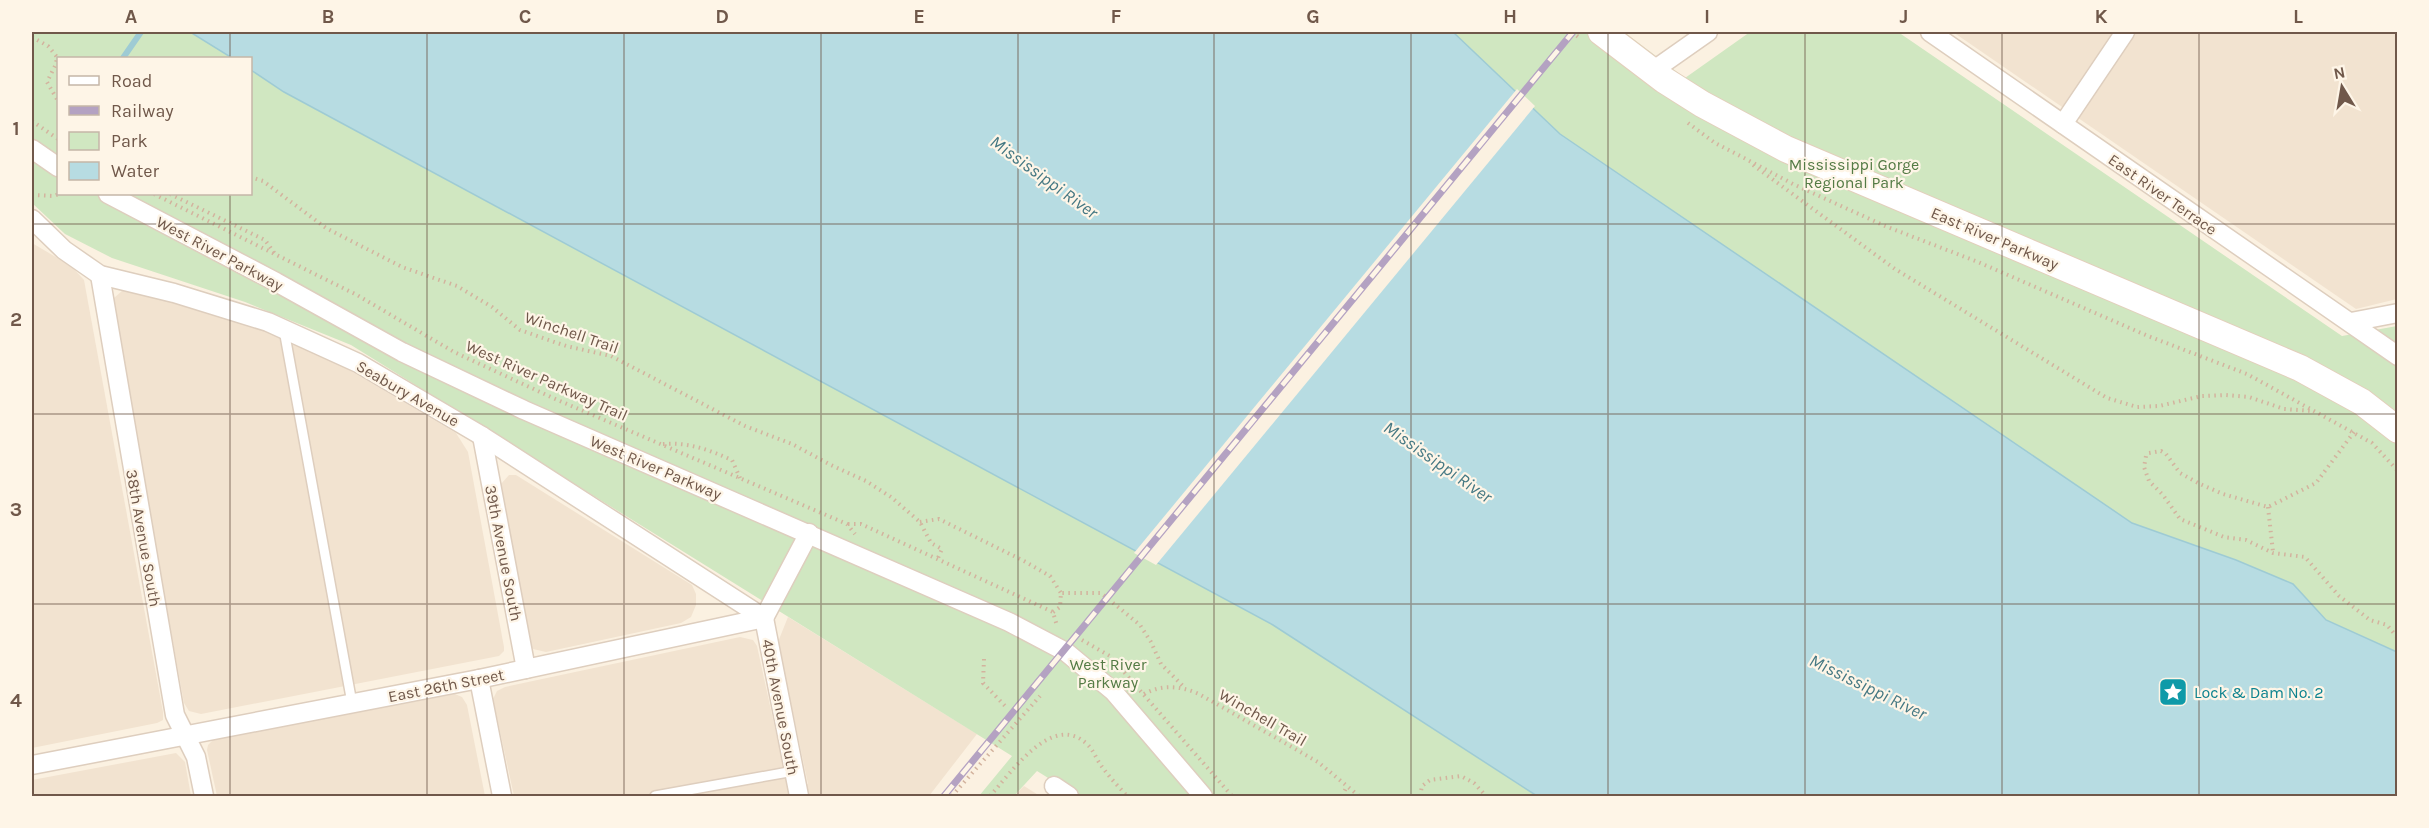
<svg xmlns="http://www.w3.org/2000/svg" width="2429" height="828" viewBox="0 0 2429 828" font-family="Karla,sans-serif">
<style>
.residential{fill:#f2e3d0}
.green{fill:#d0e7c1}
.water{fill:#b7dce2;stroke:#9ecbd4;stroke-width:1.5}
.pier{fill:#fbf1e1}
.lines{fill:none;stroke-linecap:round;stroke-linejoin:round}
.stream{stroke:#9ecbd4;stroke-width:6}
.lane-casing{stroke:#decebe;stroke-width:12}
.street-casing{stroke:#decebe;stroke-width:21}
.secondary-casing{stroke:#e3cfbc;stroke-width:28}
.path{stroke:#d3b39e;stroke-width:4;stroke-dasharray:1.5 4.5;stroke-linecap:butt}
.lane{stroke:#fff;stroke-width:9}
.street{stroke:#fff;stroke-width:18}
.secondary{stroke:#fff;stroke-width:26}
.rail-casing{stroke:#b4a2c2;stroke-width:7}
.rail{stroke:#fef5e7;stroke-width:4.5;stroke-dasharray:14;stroke-linecap:butt}
.grid{fill:none;stroke:#70584a;stroke-width:1.5;stroke-opacity:0.55}
.labels{text-anchor:middle;stroke-width:4.5;stroke-linejoin:round;paint-order:stroke}
.park-label{font-size:16px;fill:#547b45;stroke:#fef5e7}
.street-label{font-size:16px;fill:#70584a;stroke:#fef5e7}
.culture-label{font-size:16px;fill:#0d838f;stroke:#fef5e7;text-anchor:start}
.water-label{font-size:18px;font-style:italic;fill:#457883;stroke:#fef5e7}
.neatline{fill:none;stroke:#70584a;stroke-width:2}
.grid-label{font-size:20px;text-anchor:middle;font-weight:bold;fill:#70584a}
</style>
<rect width="100%" height="100%" fill="#fbf1e1"/>
<g class="residential">
<polygon points="1953,32 2397,32 2397,299 2356,309"/>
<polygon points="32,243 71,266 84,280 163,712 163,720 157,723 32,748"/>
<polygon points="133,288 283,331 456,433 468,452 504,647 504,651 499,656 201,714 189,711 184,703 112,307 114,298 123,290"/>
<polygon points="509,475 516,475 692,585 696,594 696,605 691,617 681,623 546,652 533,649 528,643 501,493 501,484"/>
<polygon points="788,617 977,734 929,796 514,796 493,699 497,691 505,687 740,637 753,640 757,646 788,788 808,784 778,642"/>
<polygon points="455,694 462,697 467,705 485,796 217,796 207,750 208,745 213,740"/>
<polygon points="176,753 185,762 191,796 32,796 32,780"/>
<polygon points="1024,786 1040,796 1014,796"/>
</g>
<g class="green">
<polygon points="32,32 190,32 232,58 58,58 58,194 250,194 251,70 284,92 1273,625 1537,796 1077,796 1037,771 1014,796 979,796 1012,756 351,345 245,302 112,258 65,234 32,203"/>
<polygon points="1433,32 1624,32 1685,78 1750,32 1898,32 2342,336 2397,326 2397,652 2326,620 2293,584 2236,560 2132,523 1560,151"/>
</g>
<polygon class="water" points="190,32 1453,32 1560,134 2132,523 2236,560 2293,584 2326,620 2397,652 2397,796 1537,796 1273,625 284,92 251,70 250,58 232,58"/>
<polygon class="pier" points="1517,89 1535,106 1156,565 1134,553"/>
<g class="lines">
<polyline class="stream" points="123,58 141,32"/>
<g class="lane-casing">
<g id="lane">
<polyline points="284,330 352,703"/>
<polyline points="655,796 794,771"/>
</g>
</g>
<g class="street-casing">
<g id="street">
<polyline points="1930,32 2398,356"/>
<polyline points="1651,72 1708,32"/>
<polyline points="2063,124 2125,32"/>
<polyline points="32,149 58,167"/>
<polyline points="108,194 276,282 402,352 524,410 1009,622 1066,652 1113,691 1203,796"/>
<polyline points="32,219 64,250 100,275 174,293 268,322 358,363 482,436 764,618 799,796"/>
<polyline points="100,275 175,715 196,757 204,796"/>
<polyline points="2351,322 2398,313"/>
<polyline points="482,436 526,669"/>
<polyline points="479,679 502,796"/>
<polyline points="32,765 479,679 764,618 809,533"/>
<polyline points="1054,786 1069,796"/>
</g>
</g>
<g class="secondary-casing">
<polyline id="secondary" points="1601,32 1664,80 1702,104 1786,149 2300,368 2362,402 2398,430"/>
</g>
<g class="path">
<polyline points="1572,32 1581,39"/>
<polyline points="32,37 48,46 57,57 56,64 47,82 58,101"/>
<polyline points="32,121 58,139"/>
<polyline points="1688,123 1715,143 1744,158 1793,184 1885,226 1978,262 2148,336 2247,374 2372,443 2398,471"/>
<polyline points="1753,165 1895,269 2107,398 2137,407 2159,406 2202,396 2225,395 2249,397 2284,409 2313,411"/>
<polyline points="250,177 263,181 326,228 402,267 457,286 492,307 520,330 566,346 611,356 745,426 792,444 831,465 866,481 891,497 920,522 931,543 942,549 938,558"/>
<polyline points="154,194 357,295 454,352 553,398 847,524 855,534"/>
<polyline points="170,194 265,240 275,254"/>
<polyline points="32,195 54,196 59,194"/>
<polyline points="2354,432 2316,483 2268,507 2223,494 2200,484 2180,473 2166,454 2161,451 2149,453 2146,456 2144,467 2149,481 2163,495 2180,519 2224,537 2246,540 2273,553 2305,557 2339,596 2370,620 2387,625 2398,638"/>
<path d="M663,444c26,-2 46,6 69,16l8,18"/>
<polyline points="2268,507 2273,552"/>
<polyline points="920,522 939,519 1024,561 1050,576 1061,593"/>
<polyline points="848,524 861,524 1053,612 1057,626"/>
<polyline points="1053,612 1060,607 1061,593 1101,593 1140,625 1151,642 1161,664 1184,687"/>
<polyline points="1082,640 1110,656 1232,796"/>
<polyline points="984,659 983,683 1006,707"/>
<path d="M1144,694c18,-10 37,-8 55,0l119,68 41,34"/>
<polyline points="952,796 1040,696"/>
<path d="M990,796c21,-23 63,-86 98,-51 6,6 9,16 15,23 7,10 16,19 24,28"/>
<polyline points="1342,796 1347,786"/>
<polyline points="1420,796 1422,786 1430,780 1461,776 1474,783 1486,796"/>
</g>
<use href="#lane" class="lane"/>
<use href="#street" class="street"/>
<use href="#secondary" class="secondary"/>
<g class="rail-casing">
<polyline id="rail" points="944,796 1573,32"/>
</g>
<use href="#rail" class="rail"/>
</g>
<path class="grid" d="M230,32v26M427,32v764M624,32v764M821,32v764M1018,32v764M1214,32v764M1411,32v764M1608,32v764M1805,32v764M2002,32v764M2199,32v764M230,194v602M32,224h2366M32,414h2366M32,604h2366"/>
<defs>
<g id="sight-square" transform="scale(1.5)"><rect x="-9" y="-9" width="18" height="18" rx="4" fill="#0f9aa8" stroke="#fef5e7"/><path d="M0-6L1.8-2.2L6-1.7L2.9 1.2L3.7 5.4L0 3.3L-3.7 5.4L-2.9 1.2L-6-1.7L-1.8-2.2Z" fill="#fff"/></g>
</defs>
<g fill-rule="evenodd">
<use href="#sight-square" x="2173" y="692"/>
</g>
<g class="labels">
<g class="park-label">
<text x="1854" y="170">Mississippi Gorge<tspan x="1854" dy="18">Regional Park</tspan></text>
<text x="1108" y="670">West River<tspan x="1108" dy="18">Parkway</tspan></text>
</g>
<g class="street-label">
<text transform="translate(2163 194) rotate(35)" y="6">East River Terrace</text>
<text transform="translate(1995 238) rotate(23)" y="6">East River Parkway</text>
<text transform="translate(220 253) rotate(28)" y="6">West River Parkway</text>
<text transform="translate(572 332) rotate(19)" y="6">Winchell Trail</text>
<text transform="translate(547 380) rotate(24)" y="6">West River Parkway Trail</text>
<text transform="translate(408 393) rotate(30)" y="6">Seabury Avenue</text>
<text transform="translate(656 467) rotate(23)" y="6">West River Parkway</text>
<text transform="translate(144 538) rotate(80)" y="6">38th Avenue South</text>
<text transform="translate(504 553) rotate(79)" y="6">39th Avenue South</text>
<text transform="translate(446 685) rotate(-11)" y="6">East 26th Street</text>
<text transform="translate(781 707) rotate(79)" y="6">40th Avenue South</text>
<text transform="translate(1263 717) rotate(30)" y="6">Winchell Trail</text>
</g>
<g class="culture-label">
<text x="2194" y="698">Lock &amp; Dam No. 2</text>
</g>
<g class="water-label">
<text transform="translate(1044 177) rotate(36)" y="6">Mississippi River</text>
<text transform="translate(1438 462) rotate(35)" y="6">Mississippi River</text>
<text transform="translate(1868 687) rotate(26)" y="6">Mississippi River</text>
</g>
</g>
<rect width="2429" height="828" fill="none" stroke="#fef5e7" stroke-width="66"/>
<rect x="57" y="57" width="195" height="138" fill="#fef5e7" stroke="#c5b6a8" stroke-width="1.5"/>
<rect x="69" y="76" width="30" height="9" fill="#ffffff" stroke="#c5b6a8" stroke-width="1.5"/>
<text x="111" y="87" font-size="18" fill="#70584a">Road</text>
<rect x="69" y="106" width="30" height="9" fill="#b4a2c2" stroke="#c5b6a8" stroke-width="1.5"/>
<text x="111" y="117" font-size="18" fill="#70584a">Railway</text>
<rect x="69" y="132" width="30" height="18" fill="#d0e7c1" stroke="#c5b6a8" stroke-width="1.5"/>
<text x="111" y="147" font-size="18" fill="#70584a">Park</text>
<rect x="69" y="162" width="30" height="18" fill="#b7dce2" stroke="#c5b6a8" stroke-width="1.5"/>
<text x="111" y="177" font-size="18" fill="#70584a">Water</text>
<g transform="translate(2342 87) rotate(349)" stroke="#fef5e7" stroke-width="4.5" paint-order="stroke">
<path d="M0-4.5L10 22L0 15L-10 22Z" fill="#70584a"/>
<text y="-9" font-size="16" font-weight="bold" text-anchor="middle" fill="#70584a">N</text>
</g>
<rect x="33" y="33" width="2363" height="762" class="neatline"/>
<g class="grid-label">
<text x="131" y="23">A</text>
<text x="328" y="23">B</text>
<text x="525" y="23">C</text>
<text x="722" y="23">D</text>
<text x="919" y="23">E</text>
<text x="1116" y="23">F</text>
<text x="1313" y="23">G</text>
<text x="1510" y="23">H</text>
<text x="1707" y="23">I</text>
<text x="1904" y="23">J</text>
<text x="2101" y="23">K</text>
<text x="2298" y="23">L</text>
<text x="16" y="135">1</text>
<text x="16" y="326">2</text>
<text x="16" y="516">3</text>
<text x="16" y="707">4</text>
</g>
</svg>
